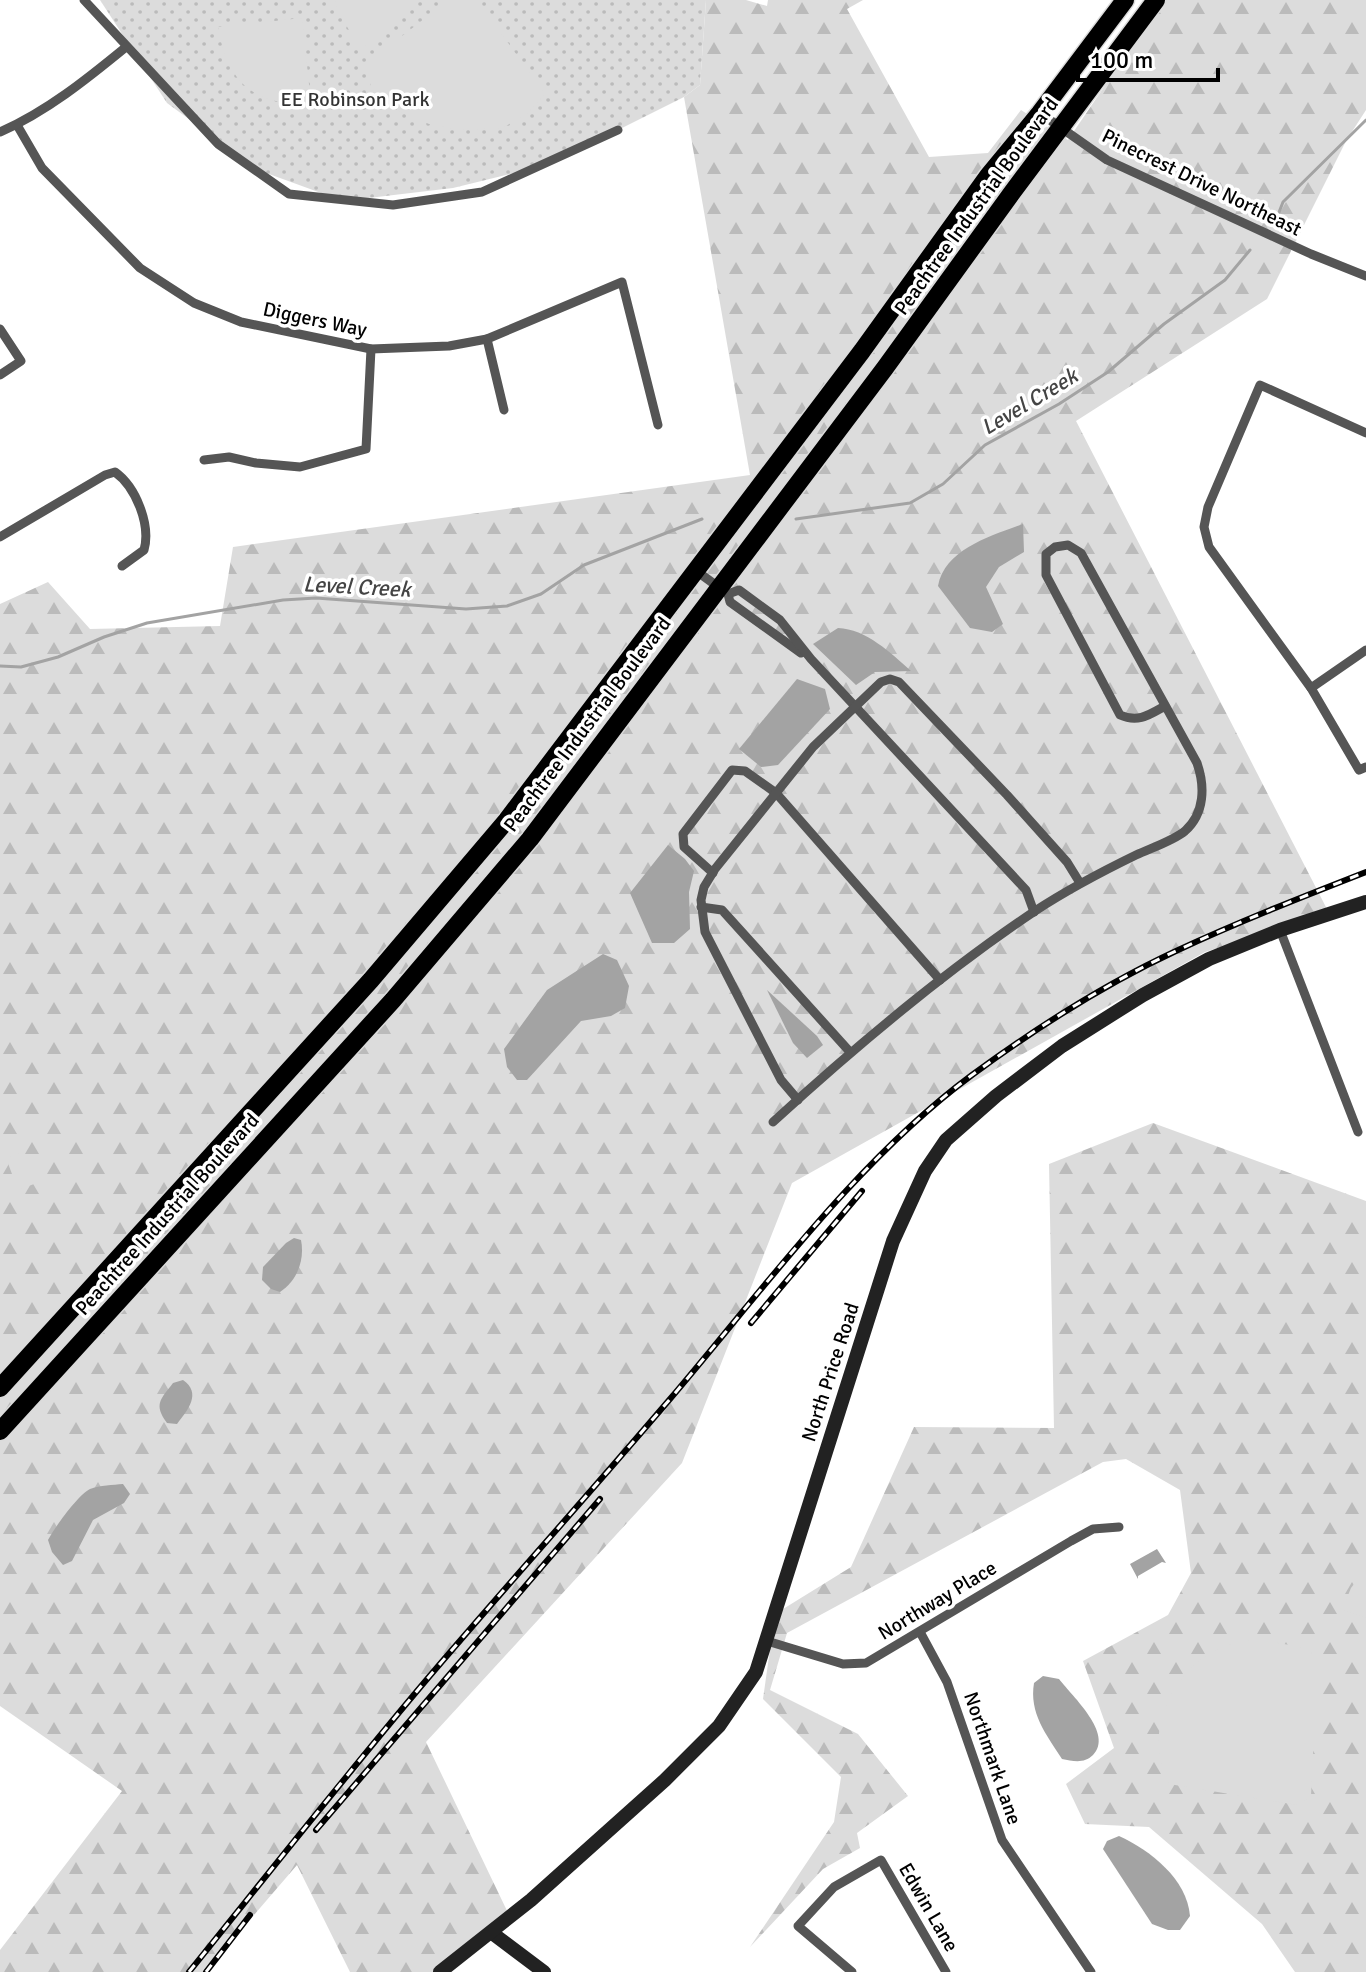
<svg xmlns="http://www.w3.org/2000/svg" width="1366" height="1972" viewBox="0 0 1366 1972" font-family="Signika,sans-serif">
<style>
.grass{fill:url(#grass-dots)}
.forest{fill:url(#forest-firs)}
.garden{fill:#dcdcdc}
.water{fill:#a3a3a3}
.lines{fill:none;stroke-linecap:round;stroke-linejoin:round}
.stream{stroke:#a3a3a3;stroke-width:3}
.highway-casing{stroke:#dbdbdb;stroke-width:21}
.street{stroke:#555;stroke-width:9}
.secondary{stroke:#222;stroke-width:14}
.highway{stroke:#000;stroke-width:18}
.rail-casing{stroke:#000;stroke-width:6}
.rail{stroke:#fff;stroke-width:3;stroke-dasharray:9;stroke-linecap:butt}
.labels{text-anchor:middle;stroke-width:7;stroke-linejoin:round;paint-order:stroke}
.park-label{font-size:20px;fill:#333;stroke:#fff}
.street-label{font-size:20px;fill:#000;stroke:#fff}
.water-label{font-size:22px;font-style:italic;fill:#444;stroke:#fff}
</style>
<defs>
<pattern id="grass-dots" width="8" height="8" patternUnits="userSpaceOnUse" patternTransform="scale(2)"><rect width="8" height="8" fill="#dcdcdc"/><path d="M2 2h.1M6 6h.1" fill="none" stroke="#bbb" stroke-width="1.8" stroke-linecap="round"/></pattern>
<pattern id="forest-firs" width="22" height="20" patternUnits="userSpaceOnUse" patternTransform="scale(2)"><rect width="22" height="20" fill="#dcdcdc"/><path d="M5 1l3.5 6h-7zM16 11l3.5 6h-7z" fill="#bbb"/></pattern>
</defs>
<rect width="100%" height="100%" fill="#fff"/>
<polygon class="grass" points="100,0 706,0 700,85 684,97 550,164 453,188 343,201 258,170 167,103"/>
<g class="forest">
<polygon points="706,0 746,0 767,6 768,0 863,0 847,9 929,157 988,153 1021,110 1068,140 1163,0 1366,0 1366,110 1346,141 1267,299 1076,421 1329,913 1205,952 792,1183 682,1463 426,1742 511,1919 446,1972 350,1972 297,1865 205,1972 0,1972 0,1950 122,1791 0,1706 0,604 48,582 90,629 220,626 233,547 750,475 684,97 700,85"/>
<polygon points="1153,1123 1366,1201 1366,1972 1295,1972 1262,1924 1149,1827 1085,1824 1066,1784 1114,1748 1083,1661 1168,1615 1191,1573 1180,1490 1126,1459 1103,1462 787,1633 770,1690 858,1734 908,1796 857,1833 860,1848 823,1869 750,1947 834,1822 841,1777 763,1699 775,1614 851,1567 914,1427 1054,1428 1049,1164"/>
</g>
<g class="garden">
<polygon points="335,0 419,0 361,50 337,10"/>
<polygon points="449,0 477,0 545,94 526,115 502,128 460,130 429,124 400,112 373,92 364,65"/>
<path d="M302,18l9,85c-58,3 -83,-20 -93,-76z"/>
<polygon points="22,1152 34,1184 18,1190 6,1158"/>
<polygon points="1366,1568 1366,1618 1342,1610 1351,1588"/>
<path d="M1253,1639l43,7 22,10 -7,140 -14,9 -128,-21c-25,-47 -2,-105 42,-131 13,-8 28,-11 42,-14z"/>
</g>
<g class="water">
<path d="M1023,524l1,28 -25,15 -13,20 17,37 -11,8 -22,-4 -32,-42c7,-37 53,-50 85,-62z"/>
<path d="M838,628c28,1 53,25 73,43l-36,1 -19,13 -43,-41z"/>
<polygon points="797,679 825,689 830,709 778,765 761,767 739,749"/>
<polygon points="668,845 685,859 694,871 689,892 690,929 674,943 652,943 630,893"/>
<polygon points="603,954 617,960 629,986 625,1008 611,1016 581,1021 527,1080 517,1080 507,1067 504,1049 547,990"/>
<polygon points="767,990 817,1036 823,1045 807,1058 793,1043"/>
<path d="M294,1238l7,2c4,20 -4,41 -21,52l-9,-3 -9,-9 1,-13 23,-24z"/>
<path d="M183,1380c19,13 5,30 -6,44l-10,-1c-14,-19 -6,-24 6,-40z"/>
<path d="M123,1484l7,10 -6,9 -31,17 -21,41 -9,4 -11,-13 -4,-12c7,-13 30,-45 42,-51 10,-4 23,-4 33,-5z"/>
<polygon points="1157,1549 1166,1563 1162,1562 1138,1576 1138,1579 1130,1564"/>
<path d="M1043,1676l16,3c14,18 55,55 34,76 -9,9 -20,6 -31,4 -16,-25 -33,-46 -28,-76z"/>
<path d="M1119,1836c31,14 68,43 71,80l-10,14h-12l-16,-6 -49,-75 4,-8z"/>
</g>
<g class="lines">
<g class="stream">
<polyline points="1276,220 1283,202 1366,120"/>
<polyline points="796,519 910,503 943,484 985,445 1059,404 1108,372 1164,324 1225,280 1250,250"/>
<polyline points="0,666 21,667 58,657 104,637 147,623 283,600 316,598 466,609 507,606 541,594 584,565 702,519"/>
</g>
<g class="highway-casing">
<g id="highway">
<polyline points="0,1388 371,980 507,820 862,351 988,176 1040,113 1125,0"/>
<polyline points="0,1431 393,1000 530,839 885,368 1011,194 1156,0"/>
</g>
</g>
<g class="street">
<polyline points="84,0 218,144 289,194 393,205 482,192 618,130"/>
<polyline points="1040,113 1107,160 1311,254 1366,276"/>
<polyline points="17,125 42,168 140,268 194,303 241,322 371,349 449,346 487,339 622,282 658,425"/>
<path d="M0,132c46,-20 87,-53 126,-85"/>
<polyline points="0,329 21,361 0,375"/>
<polyline points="487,339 504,410"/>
<polyline points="1366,433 1260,385 1208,507 1204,527 1209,547 1311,688 1359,770 1366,767"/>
<polyline points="204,460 229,457 256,463 300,467 366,449 371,349"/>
<path d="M0,537l105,-62 10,-3c21,15 36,53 29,78l-22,16"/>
<polyline points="695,570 728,594 730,602 801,653"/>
<polyline points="728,594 739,590 780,620 811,659 1026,890 1034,912"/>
<polyline points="1311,688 1366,650"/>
<polyline points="713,873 684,847 683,834 732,770 745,771 776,793 940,980"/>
<polyline points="701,907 722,910 850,1052"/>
<polyline points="1280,930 1358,1132"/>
<polyline points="798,1100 781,1080 705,932 701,900 704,887 715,869 813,747 881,682 890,679 899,682 1007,795 1067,862 1080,883"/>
<path d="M773,1122c83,-76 168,-148 262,-211 32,-21 66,-39 101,-56 15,-7 37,-14 49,-24 20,-18 20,-45 12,-68l-116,-210 -13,-8 -13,2 -9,7v21l74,140c18,8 29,0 45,-9"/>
<polyline points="920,1632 947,1682 1002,1840 1091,1972"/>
<polyline points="767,1641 843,1664 866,1663 1071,1541 1093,1529 1119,1527"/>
<polyline points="852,1972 798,1926 834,1887 881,1860 946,1972"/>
</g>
<g class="secondary">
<polyline points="492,1933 544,1972"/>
<polyline points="440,1972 531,1900 665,1780 719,1726 756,1672 893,1241 925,1171 946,1140 996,1096 1062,1046 1143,995 1209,959 1280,930 1366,902"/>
</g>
<use href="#highway" class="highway"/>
<g class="rail-casing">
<g id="rail">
<polyline points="751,1323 862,1191"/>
<polyline points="316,1830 600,1499"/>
<path d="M189,1972c79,-98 157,-197 239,-294 80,-94 162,-185 242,-279 92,-108 188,-240 302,-324 64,-47 133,-91 204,-124 62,-29 126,-54 190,-79"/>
<polyline points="206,1972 250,1915"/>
</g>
</g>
<use href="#rail" class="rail"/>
</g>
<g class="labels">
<g class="park-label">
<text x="355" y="106">EE Robinson Park</text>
</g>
<g class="street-label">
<text transform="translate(1202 182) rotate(26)" y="7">Pinecrest Drive Northeast</text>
<text transform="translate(976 206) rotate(-54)" y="7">Peachtree Industrial Boulevard</text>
<text transform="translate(315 319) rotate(12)" y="7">Diggers Way</text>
<text transform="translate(587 724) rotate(-53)" y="7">Peachtree Industrial Boulevard</text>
<text transform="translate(167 1214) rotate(-48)" y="7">Peachtree Industrial Boulevard</text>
<text transform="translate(830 1372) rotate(-72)" y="7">North Price Road</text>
<text transform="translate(937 1600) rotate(-31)" y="7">Northway Place</text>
<text transform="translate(993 1758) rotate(71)" y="7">Northmark Lane</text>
<text transform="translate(929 1907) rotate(60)" y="7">Edwin Lane</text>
</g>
<g class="water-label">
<text transform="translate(1029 401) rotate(-31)" y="8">Level Creek</text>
<text transform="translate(357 586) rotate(3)" y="8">Level Creek</text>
</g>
</g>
<path d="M1078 68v12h140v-12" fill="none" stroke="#000000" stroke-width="4"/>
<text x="1090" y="68" font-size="24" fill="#000000" stroke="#ffffff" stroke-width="6" paint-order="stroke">100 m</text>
</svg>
